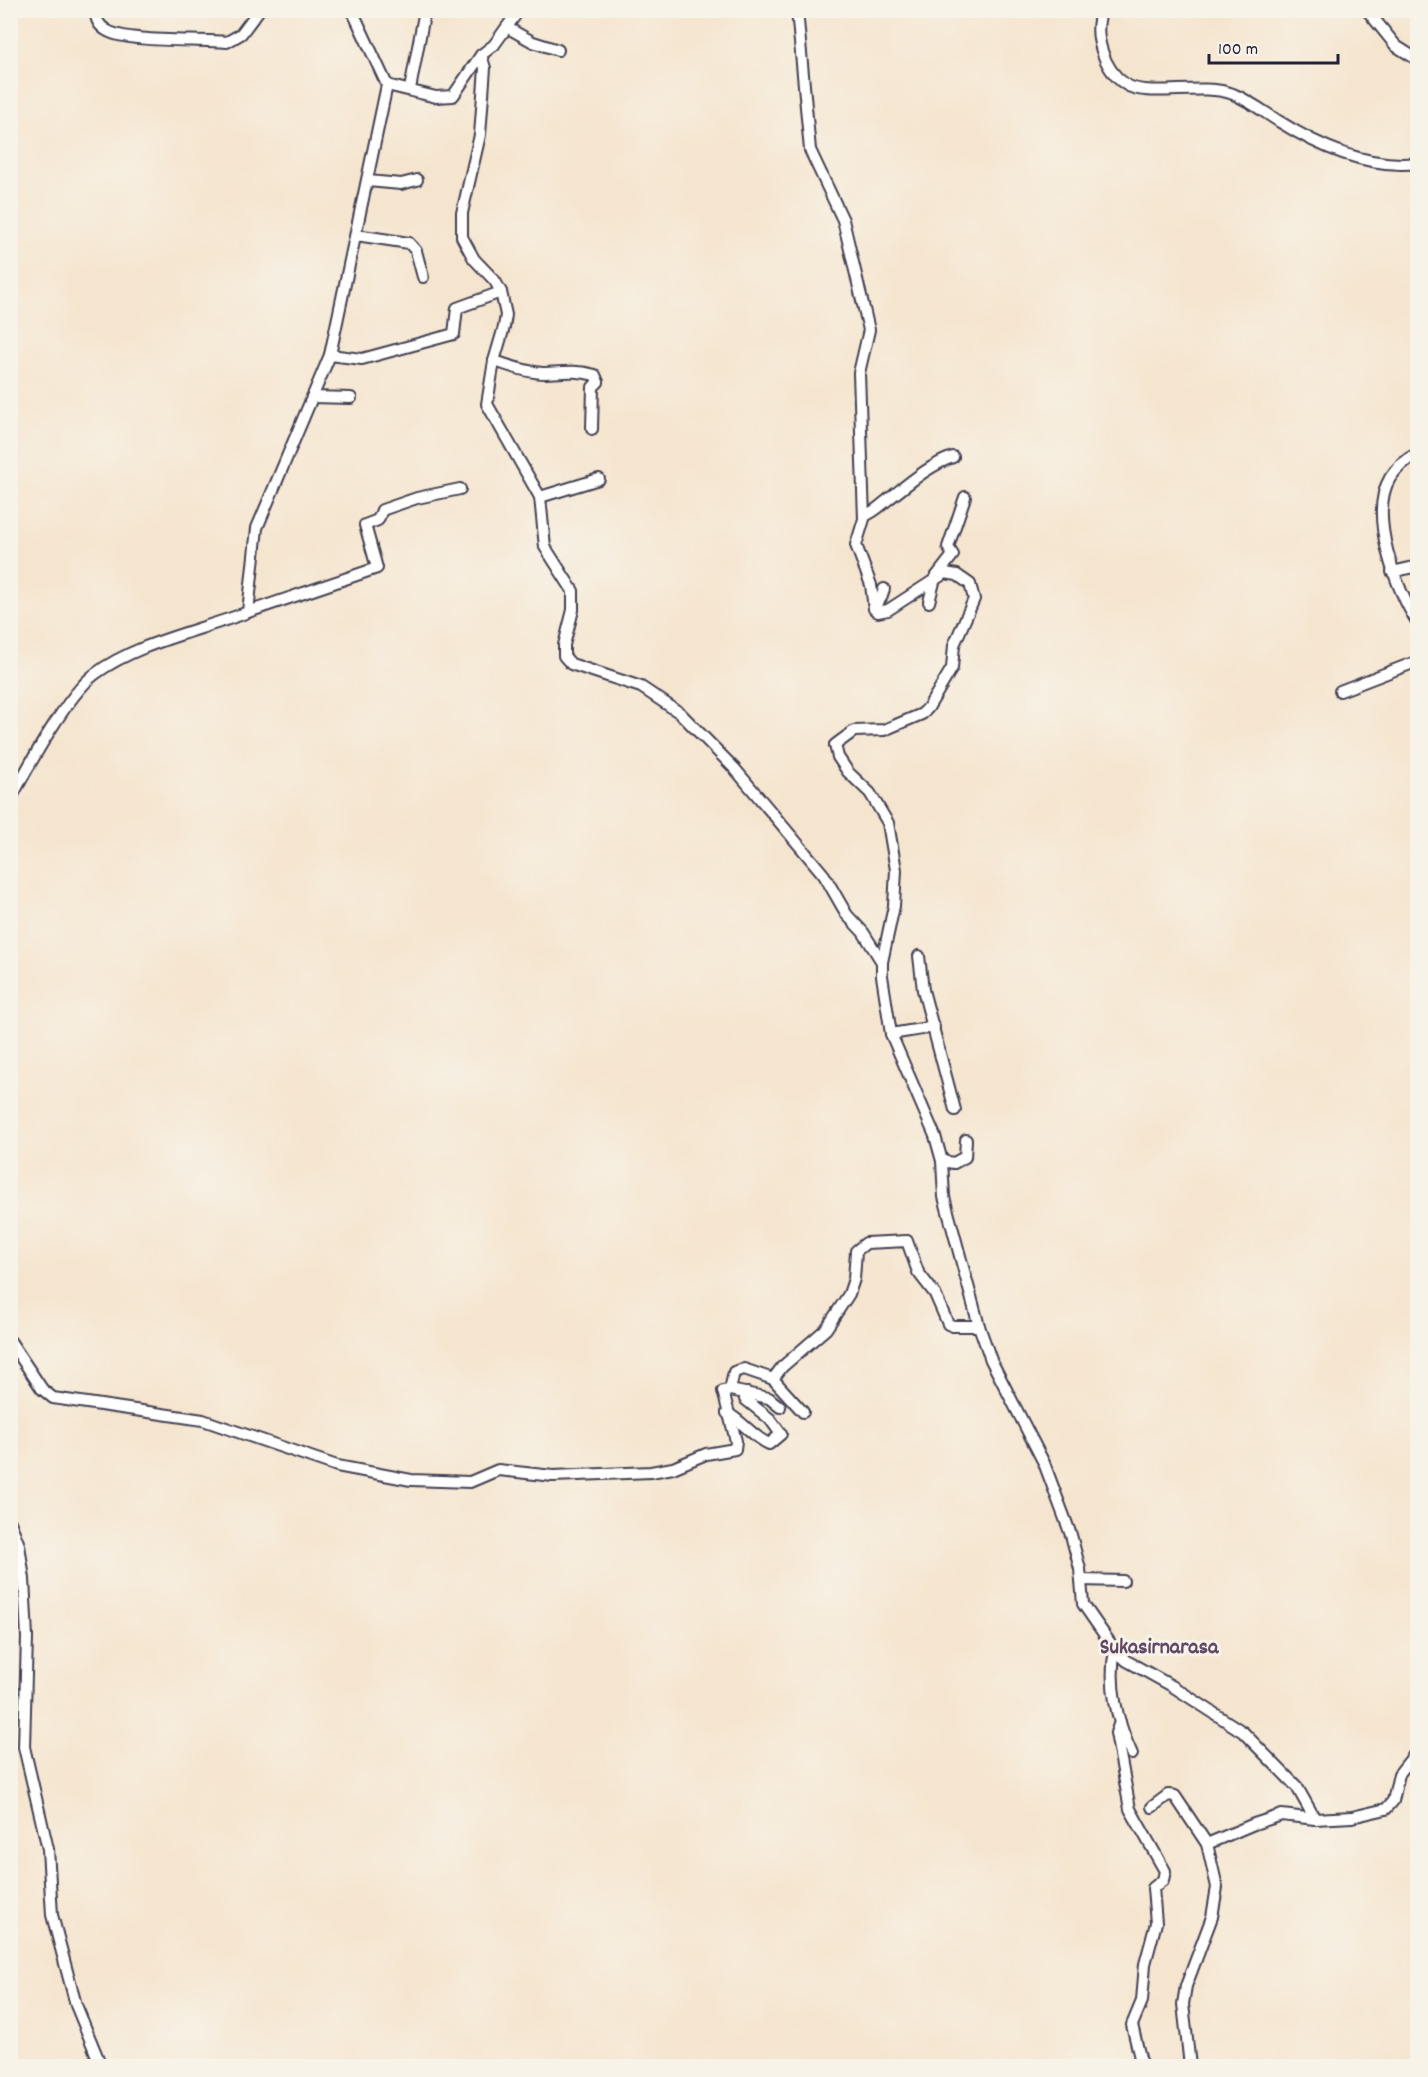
<svg xmlns="http://www.w3.org/2000/svg" width="1428" height="2077" viewBox="0 0 1428 2077" font-family="Dekko,sans-serif">
<style>
.lines{fill:none;stroke-linecap:round;stroke-linejoin:round}
.minor-casing{stroke:#423f51;stroke-width:14}
.minor{stroke:#fff;stroke-width:10}
.labels{text-anchor:middle;stroke-width:6;stroke-linejoin:round;paint-order:stroke}
.quarter-label{font-size:22px;font-weight:bold;fill:#624867;stroke:#f7f3e8}
</style>
<rect width="100%" height="100%" fill="#f7f3e8"/>
<filter id="ink" filterUnits="userSpaceOnUse"><feTurbulence type="fractalNoise" baseFrequency=".0167" numOctaves="2"/><feDisplacementMap in="SourceGraphic" scale="12" xChannelSelector="R" yChannelSelector="G"/><feConvolveMatrix kernelMatrix="1 2 1 2 8 2 1 2 1" color-interpolation-filters="sRGB"/></filter>
<filter id="wash" filterUnits="userSpaceOnUse"><feTurbulence type="fractalNoise" baseFrequency=".008" numOctaves="4" result="noise"/><feDisplacementMap in="SourceGraphic" scale="24" xChannelSelector="R" yChannelSelector="G"/><feGaussianBlur stdDeviation="1.35" result="paint"/><feColorMatrix in="noise" values="0 0 0 0 0 0 0 0 0 0 0 0 0 0 0 0 0 1.4 0 .05"/><feComposite in="paint" operator="in"/></filter>
<g filter="url(#wash)">
<rect width="100%" height="100%" fill="#f5e5cf"/>
</g>
<g filter="url(#ink)">
<g class="lines">
<g class="minor-casing">
<g id="minor">
<path d="M95,10c1,9 3,15 11,20 19,13 93,9 121,12l14,-8 18,-24"/>
<polyline points="797,10 810,150 843,220 869,330 859,373 864,519 856,545 871,585 874,609 878,612 888,610 945,573 957,575 970,584 974,599 954,645 952,668 928,708 922,714 884,730 854,731 835,745 838,757 848,772 870,793 888,823 896,870 894,906 882,962 882,976 891,1034 935,1136 942,1161 944,1197 979,1326 991,1360 1044,1463 1071,1535 1080,1569 1083,1604 1115,1650 1127,1661 1172,1686 1243,1732 1297,1787 1315,1819"/>
<path d="M1102,10c-10,24 2,60 23,74 22,15 76,-2 108,10 17,7 31,18 47,28 40,25 90,47 138,41"/>
<polyline points="1367,10 1396,46 1418,60"/>
<polyline points="508,28 533,42 558,50"/>
<polyline points="481,55 485,68 480,135 462,213 462,237 474,259 495,281 501,292 506,315 504,327 494,361 487,404 540,497 545,547 573,591 573,610 564,645 564,656 571,664 641,687 680,713 735,769 824,875 847,915 863,932 882,962"/>
<polyline points="387,85 436,97 453,96 481,55 494,45 519,10"/>
<polyline points="410,89 425,10"/>
<polyline points="368,181 401,184 417,180"/>
<polyline points="356,235 409,243 416,251 423,277"/>
<polyline points="330,355 362,359 454,334 457,308 501,292"/>
<path d="M494,361c17,5 34,12 52,12 18,-1 31,-3 49,2l3,7 -5,5 -1,42"/>
<polyline points="312,397 351,398"/>
<path d="M1418,453c-11,6 -21,14 -28,25 -22,37 6,112 28,145"/>
<polyline points="540,497 599,479"/>
<path d="M864,516c11,-4 17,-11 26,-18 18,-14 41,-34 63,-41"/>
<polyline points="1392,572 1418,566"/>
<polyline points="929,602 935,578 953,555 948,547 965,497"/>
<polyline points="874,607 881,598 884,589"/>
<polyline points="248,612 377,568 365,525 378,520 382,510 417,498 460,489"/>
<polyline points="1340,691 1418,661"/>
<path d="M10,800c18,-33 57,-105 85,-126 41,-31 104,-43 153,-62l9,-84 73,-173 57,-270 -35,-75"/>
<polyline points="919,956 923,990 955,1110"/>
<polyline points="891,1034 934,1027"/>
<polyline points="942,1161 954,1163 965,1157 966,1140"/>
<polyline points="10,1341 42,1389 53,1398 203,1420 337,1466 411,1480 470,1482 498,1470 553,1476 651,1472 673,1468 706,1454 735,1449 736,1441 723,1391 730,1390 734,1372 744,1369 773,1379 782,1367 826,1329 849,1294 854,1279 856,1251 866,1243 907,1241 918,1272 935,1294 948,1324 953,1326 979,1326"/>
<polyline points="773,1379 803,1412"/>
<polyline points="730,1390 769,1398 780,1407"/>
<path d="M727,1413c15,8 26,24 42,31l12,-10 -11,-15 -25,-20 2,-6"/>
<polyline points="10,1522 19,1545 24,1579 27,1637 24,1747 48,1849 52,1915 76,2005 101,2066"/>
<polyline points="1081,1580 1123,1581"/>
<path d="M1115,1650c-7,34 2,72 17,104"/>
<polyline points="1120,1722 1116,1733 1130,1809 1165,1871 1163,1880 1153,1888 1156,1923 1145,1964 1142,2001 1132,2025 1142,2066"/>
<polyline points="1152,1807 1168,1795 1175,1796 1207,1844 1217,1887 1212,1917 1186,1986 1183,2004 1190,2066"/>
<polyline points="1207,1844 1254,1824 1282,1815 1315,1819 1352,1817 1386,1809 1393,1801 1399,1774 1418,1750"/>
</g>
</g>
<use href="#minor" class="minor"/>
</g>
</g>
<g class="labels">
<g class="quarter-label">
<text x="1159" y="1653">Sukasirnarasa</text>
</g>
</g>
<rect width="1428" height="2077" fill="none" stroke="#f7f3e8" stroke-width="36"/>
<path d="M1209 54v9h129v-9" fill="none" stroke="#22223b" stroke-width="3"/>
<text x="1218" y="54" font-size="18" fill="#22223b" stroke="#f7f3e8" stroke-width="4.5" paint-order="stroke">100 m</text>
</svg>
